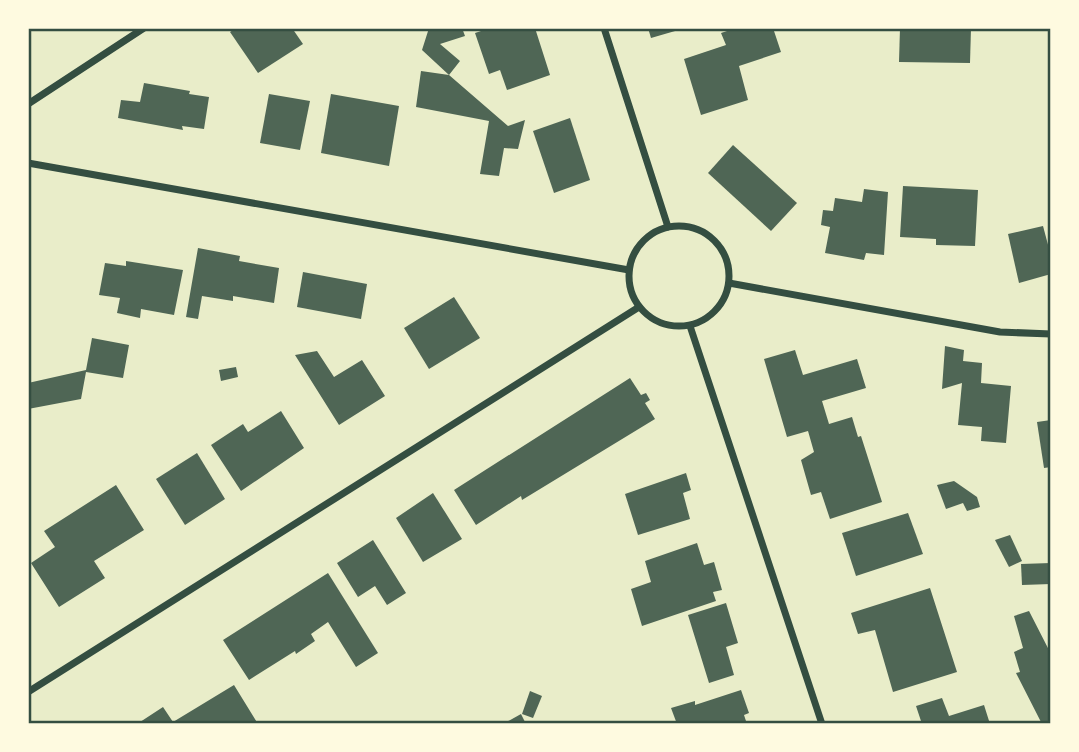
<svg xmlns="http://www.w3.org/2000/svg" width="1079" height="752" viewBox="0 0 1079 752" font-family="'Space Grotesk',sans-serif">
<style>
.building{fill:#4f6655}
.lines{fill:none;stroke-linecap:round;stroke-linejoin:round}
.minor{stroke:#344e41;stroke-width:7}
.neatline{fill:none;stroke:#344e41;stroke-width:2.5}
</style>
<rect width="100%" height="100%" fill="#e9edc9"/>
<g class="building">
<polygon points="236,28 292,28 303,44 258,73 230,32"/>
<polygon points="429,28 462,28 465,36 440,44 460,61 449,75 508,126 525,120 518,149 504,148 499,176 480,174 489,121 416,107 421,71 449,75 422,50"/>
<polygon points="490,28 535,28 550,75 507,90 500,70 489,74 475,33"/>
<polygon points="648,28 682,28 682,29 651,38"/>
<polygon points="736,28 773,28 781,52 739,66 748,100 701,115 684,59 726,45 721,33"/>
<polygon points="900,28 971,28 970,63 899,62"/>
<polygon points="144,83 190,91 189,94 209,97 204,129 182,126 183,130 118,118 121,100 140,102"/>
<polygon points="269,94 310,101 300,150 260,143"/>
<polygon points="331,94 399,106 389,166 321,153"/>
<polygon points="570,118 590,180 554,193 533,131"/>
<polygon points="733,145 797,203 771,231 708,173"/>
<polygon points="903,186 978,190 975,246 936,245 936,239 900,237"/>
<polygon points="864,189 888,192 884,255 866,253 864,260 825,253 830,227 821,225 823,210 833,211 835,198 862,202"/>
<polygon points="1043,226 1051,256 1051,274 1019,283 1008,234"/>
<polygon points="198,248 240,256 239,261 279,268 274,303 233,296 233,301 202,296 198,319 186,317"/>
<polygon points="126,261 183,270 174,315 141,309 140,318 117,313 120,298 99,295 105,263 126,266"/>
<polygon points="303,272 367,284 361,319 297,307"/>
<polygon points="454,297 480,338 429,369 404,328"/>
<polygon points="92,338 129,345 123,378 86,372 81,399 28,409 28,383 86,370"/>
<polygon points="945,346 964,350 963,361 982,363 981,383 1011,386 1006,443 981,441 982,427 958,425 962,383 942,389"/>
<polygon points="795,350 803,375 857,359 866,388 822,401 829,424 852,417 858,437 861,436 882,502 830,519 821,492 811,495 801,460 814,452 808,431 787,437 764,359"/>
<polygon points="317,351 334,377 362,360 385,396 339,425 295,355"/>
<polygon points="236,367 238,377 221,381 219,370"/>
<polygon points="630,378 641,395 646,393 650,400 645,403 655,419 522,500 521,496 476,525 454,490"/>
<polygon points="281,411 304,448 241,491 211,445 243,424 248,432"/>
<polygon points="1051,420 1051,467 1044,468 1037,422"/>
<polygon points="197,453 225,499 185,525 156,479"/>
<polygon points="686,473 691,490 683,493 690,519 638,535 625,494"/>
<polygon points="954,481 977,497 980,507 967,511 963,503 946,509 937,485"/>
<polygon points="116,485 144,530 94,561 105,578 59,607 31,563 55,547 44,531"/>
<polygon points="433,493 462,539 423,562 396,518"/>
<polygon points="908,513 923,554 856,576 842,533"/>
<polygon points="1010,535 1022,561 1009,567 995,540"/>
<polygon points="373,540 406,593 387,605 375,586 358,597 337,563"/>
<polygon points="697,543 704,565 714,562 722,590 713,592 716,601 642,626 631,589 651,582 645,561"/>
<polygon points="1051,563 1051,584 1022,585 1021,564"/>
<polygon points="328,573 378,653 356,667 328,622 311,634 315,641 296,654 295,651 249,680 223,640"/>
<polygon points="930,588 957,672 893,692 875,630 858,634 851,613"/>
<polygon points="726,603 738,643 726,647 734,675 709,683 688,615"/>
<polygon points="1029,611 1051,654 1051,724 1042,724 1016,673 1020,672 1014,652 1023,648 1014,616"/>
<polygon points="234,685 258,724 137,724 163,707 173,722"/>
<polygon points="741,690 749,713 744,715 747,724 677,724 671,708 695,701 695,705"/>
<polygon points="530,691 542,696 533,718 522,714"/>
<polygon points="942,698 949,716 984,705 990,724 922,724 916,706"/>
<polygon points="521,714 526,724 503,724"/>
</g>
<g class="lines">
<g class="minor">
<polyline points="604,28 668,227"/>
<polyline points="28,104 144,28"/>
<polyline points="28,163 629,270"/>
<circle cx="679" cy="276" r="50"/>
<polyline points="729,283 1000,332 1051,334"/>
<polyline points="690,326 822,724"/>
<polyline points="28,692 639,307"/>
</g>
</g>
<rect width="1079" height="752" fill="none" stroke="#fefae0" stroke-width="60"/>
<rect x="30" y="30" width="1019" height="692" class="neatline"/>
</svg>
